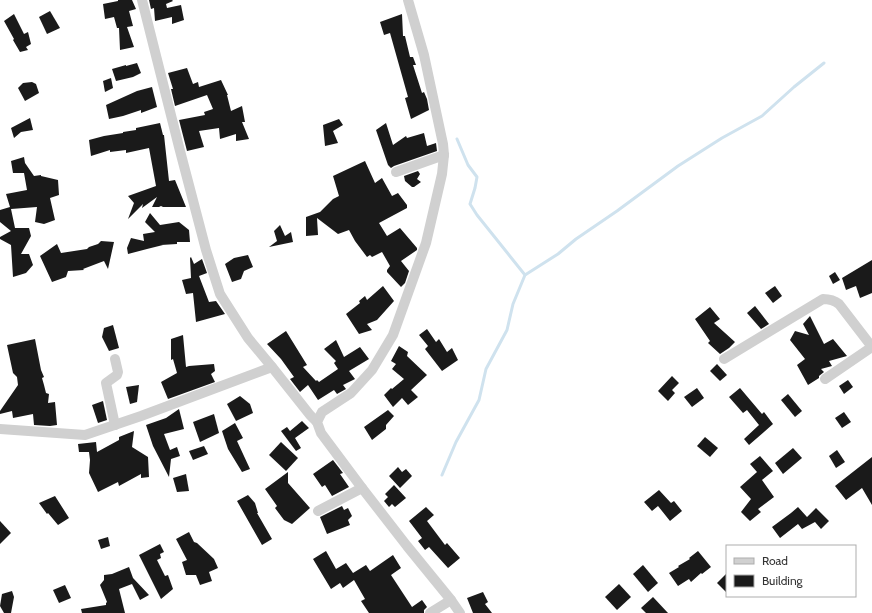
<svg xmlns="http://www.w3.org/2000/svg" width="872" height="613" viewBox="0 0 872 613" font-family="Cabin,sans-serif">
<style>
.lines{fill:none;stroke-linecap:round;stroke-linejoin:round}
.stream{stroke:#cfe2ee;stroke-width:3}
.building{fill:#1a1a1a}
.minor{stroke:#d0d0d0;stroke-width:10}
</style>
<rect width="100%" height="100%" fill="#fff"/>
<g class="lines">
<g class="stream">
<polyline points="457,139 468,165 477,177 475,188 470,204 477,215 525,275"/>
<polyline points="442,475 456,442 479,400 486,369 507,330 513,304 525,275 558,254 576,239 617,211 678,166 722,138 762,116 794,87 824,63"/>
</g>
</g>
<g class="building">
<polygon points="118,0 132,0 136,9 129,11 133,26 127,27 134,47 120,50 119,28 117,28 114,17 105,19 103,4 118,1"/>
<polygon points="149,0 172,0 173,1 166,4 167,8 181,5 184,20 172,24 172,17 155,21 154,8 151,9"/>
<polygon points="50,11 60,28 47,34 39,17"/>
<polygon points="14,14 24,34 28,32 31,44 26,47 28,50 20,52 13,40 14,39 4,21"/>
<polygon points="402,14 403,36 405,36 410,57 413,57 416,65 413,65 422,93 424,92 427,99 429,110 411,119 405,98 408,97 390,33 384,35 380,22"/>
<polygon points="137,63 141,73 133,77 116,81 112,69 126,65 126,66"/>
<polygon points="187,68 193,84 198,82 199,87 221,80 228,95 227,95 231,111 242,106 245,122 242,122 249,139 236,141 236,134 220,139 219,128 199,131 204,147 187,151 179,120 205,115 204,112 213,109 207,95 175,106 171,89 173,89 168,73"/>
<polygon points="111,78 113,88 105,92 103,81"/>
<polygon points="32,82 36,84 39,93 25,101 18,88 23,83"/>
<polygon points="152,87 157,107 141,113 141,110 123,116 109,119 106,105 137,91"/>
<polygon points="30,118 33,130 21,132 14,138 11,128"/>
<polygon points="339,119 343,125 333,131 338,143 325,146 323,125"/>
<polygon points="160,123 163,135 164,135 169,181 175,180 186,207 163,207 161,206 159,207 152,207 157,197 142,208 143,204 128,219 134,203 128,196 156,186 149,148 126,153 126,150 110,152 110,150 91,156 89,140 104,136 123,133 123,132 136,130 136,128"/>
<polygon points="386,123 393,145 406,136 407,138 424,133 427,146 436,143 437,151 394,166 391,168 388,165 376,130"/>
<polygon points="24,157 25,163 34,176 41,175 41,176 58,180 59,195 50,198 55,220 44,224 35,222 37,207 11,209 15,228 29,228 31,236 21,254 29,254 33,265 26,273 13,277 11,245 0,239 0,237 11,231 0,222 0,210 10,207 6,194 27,190 24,173 13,173 11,161"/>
<polygon points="365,161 375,183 382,178 392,196 398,193 407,205 407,208 379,223 387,236 400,228 417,248 417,250 401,261 409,271 405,283 401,287 387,272 387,270 390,266 382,252 372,257 370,255 367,257 355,241 349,230 338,234 317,218 318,235 306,236 306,217 320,212 333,199 339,196 333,176"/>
<polygon points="418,171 420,174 417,179 421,182 414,187 412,187 405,181 404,176"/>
<polygon points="150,213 160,225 179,222 189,230 190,242 177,242 177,244 161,245 163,245 147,249 128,254 127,248 131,238 144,241 143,234 155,232 145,222"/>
<polygon points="280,225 285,236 291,232 293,242 269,247 277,241 274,231"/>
<polygon points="101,241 114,242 108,269 104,261 83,269 84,270 68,271 66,277 52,282 40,256 57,244 61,253 87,249 89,247 98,244"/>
<polygon points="248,255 253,267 244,271 241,279 232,282 225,264 234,258"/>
<polygon points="191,257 194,264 202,259 207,273 199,276 209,302 216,301 225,314 196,322 193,293 186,294 182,280 191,278 190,258"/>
<polygon points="872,260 872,293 860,298 856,286 846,290 842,278"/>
<polygon points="835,272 840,280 833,284 829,276"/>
<polygon points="383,286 394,301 377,320 367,324 372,330 359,334 346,314 360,303 359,301 365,296 367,300"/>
<polygon points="775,286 782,296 773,303 765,293"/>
<polygon points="755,306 769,324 761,329 747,313"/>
<polygon points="710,307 720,319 714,323 735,342 729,348 720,354 708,343 710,341 695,319"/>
<polygon points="810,316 824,344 833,339 847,356 829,361 832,366 821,369 824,372 819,376 819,378 808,385 797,365 805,359 790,340 795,331 809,335 803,324"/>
<polygon points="113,325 119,348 109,351 102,337 104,328"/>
<polygon points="427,329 436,342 439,339 447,352 452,348 458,360 442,371 425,349 428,346 419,335"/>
<polygon points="286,331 307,365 303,367 316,381 317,380 319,382 338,369 334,363 336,361 324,349 336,340 344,357 360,347 369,359 349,371 355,379 343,385 346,389 337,394 334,390 318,400 308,385 300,392 290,379 294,377 281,359 267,344"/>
<polygon points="183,335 186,367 189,366 214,364 215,371 211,374 215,382 168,399 161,382 177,373 173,359 171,360 171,339"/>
<polygon points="35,339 41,370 44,377 42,378 44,385 46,393 49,394 48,403 55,402 57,425 50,426 34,425 33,414 13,418 12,411 0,414 0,411 18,385 17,377 13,373 7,345"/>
<polygon points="399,346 408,352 407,356 427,375 411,390 418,397 408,405 402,398 393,407 384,395 391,388 392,389 404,379 392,369 396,364 391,361"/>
<polygon points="717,364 727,375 720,381 710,371"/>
<polygon points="672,376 679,383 672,390 675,393 668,401 658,391"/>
<polygon points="848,380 853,387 844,394 839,386"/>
<polygon points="139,385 137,402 130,404 126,387"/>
<polygon points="697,388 704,398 692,407 684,397"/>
<polygon points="740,388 762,414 764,412 773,424 749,445 744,439 759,425 747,410 743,413 729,397"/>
<polygon points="788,394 802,411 795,417 781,400"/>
<polygon points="240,396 250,404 253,413 236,421 227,404"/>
<polygon points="103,401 107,420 98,423 92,405"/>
<polygon points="179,409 184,429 164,434 170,450 177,447 180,456 171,459 169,477 153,446 146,425 166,418"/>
<polygon points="388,410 394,416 386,425 386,429 372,440 364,427"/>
<polygon points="844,412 851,422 842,428 835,418"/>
<polygon points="214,414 219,433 200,442 193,422"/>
<polygon points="302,421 309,428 295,438 301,448 296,451 281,431 287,427 290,431"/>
<polygon points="235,423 243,438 237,441 250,469 242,472 228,449 222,431"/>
<polygon points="134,431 132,447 148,457 149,477 141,478 141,474 119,486 118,482 98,492 89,473 90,460 89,452 79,452 78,444 96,442 97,452 119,440 119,437"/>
<polygon points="705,437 718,448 710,457 697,446"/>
<polygon points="281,442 298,458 286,471 269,455"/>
<polygon points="204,446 208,454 193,460 189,451"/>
<polygon points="793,448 802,458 783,474 775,463"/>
<polygon points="837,450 845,462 836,468 829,456"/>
<polygon points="760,456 773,471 762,480 774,497 758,509 761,512 750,521 741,512 751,499 740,487 757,472 750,464"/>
<polygon points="872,457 872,505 862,488 846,500 835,486"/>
<polygon points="333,460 343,473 340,474 349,487 332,496 325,485 322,487 313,474"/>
<polygon points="398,467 402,472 406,469 412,476 400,488 389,476"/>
<polygon points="288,472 288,483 310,508 292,524 284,520 275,508 277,506 265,489"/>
<polygon points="186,474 189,491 177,492 173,478"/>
<polygon points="394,485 406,498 395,507 392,504 389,507 384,501 388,497 385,494"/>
<polygon points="659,490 671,503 674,501 682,511 670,521 658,506 652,511 644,502"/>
<polygon points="248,495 255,503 258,513 257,513 272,539 262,545 237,501"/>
<polygon points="55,496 69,518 58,525 48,513 47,514 39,503"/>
<polygon points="342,506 344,510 348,508 352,516 348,520 350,525 327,534 320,517"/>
<polygon points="426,507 434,515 427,521 445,545 447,543 460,558 448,568 429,547 425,550 418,541 422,538 409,521"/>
<polygon points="798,507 807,517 816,508 829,521 821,529 815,522 802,529 798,524 780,538 772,527 791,513"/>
<polygon points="0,521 11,533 0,544"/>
<polygon points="189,532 194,542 197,543 214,559 218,568 209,572 212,581 200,585 196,575 186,575 182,562 187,560 176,539"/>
<polygon points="108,537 110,546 101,549 98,540"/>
<polygon points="160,544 164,552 160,554 161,558 157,560 165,576 168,575 173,589 161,599 139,555"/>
<polygon points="326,551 336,569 346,563 353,573 366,565 370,571 393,555 401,568 391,575 412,607 422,600 427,607 424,610 424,613 369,613 361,601 365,599 354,580 343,588 340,583 331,589 313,559"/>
<polygon points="698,551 711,567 702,574 701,573 691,582 689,579 678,586 669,573 679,567 678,566 690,559 689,558"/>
<polygon points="643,565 658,583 648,592 633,574"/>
<polygon points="129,567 133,578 149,595 140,600 132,584 119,589 125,613 82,613 81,609 106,605 106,603 107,602 100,585 104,580 104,575 112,574"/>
<polygon points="727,573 727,593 717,583"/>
<polygon points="619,584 631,597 617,610 605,597"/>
<polygon points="65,585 71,598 59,603 53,590"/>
<polygon points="12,591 14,597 11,613 4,613 0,606 2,594"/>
<polygon points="483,592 488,602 485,604 492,613 473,613 467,598"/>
<polygon points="653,597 668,613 646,613 641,608"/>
</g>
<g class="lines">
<g class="minor">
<polyline points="142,0 179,147 206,250 220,294 248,338 272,367 310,415 317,422"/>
<polyline points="408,0 424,55 443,144 444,155 442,174 426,243 393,335 372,370 351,393 322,412 317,422 321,433 362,488 407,546 451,600 460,613"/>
<polyline points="396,172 444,155"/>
<polyline points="115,359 118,372 117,375 106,383 115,425"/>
<path d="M724,359l99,-60c6,0 11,1 16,5l33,43 -47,32"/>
<polyline points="0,429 85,435 141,416 272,367"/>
<polyline points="318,511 362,488"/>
<polyline points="430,613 451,600"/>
</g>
</g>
<rect x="726" y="545" width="130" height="52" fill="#ffffff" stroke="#adadad"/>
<rect x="734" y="558" width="20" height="6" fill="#d0d0d0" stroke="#adadad"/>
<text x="762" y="565" font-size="12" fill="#333333">Road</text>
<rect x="734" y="575" width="20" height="12" fill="#1a1a1a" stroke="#adadad"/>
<text x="762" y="585" font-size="12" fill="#333333">Building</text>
</svg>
